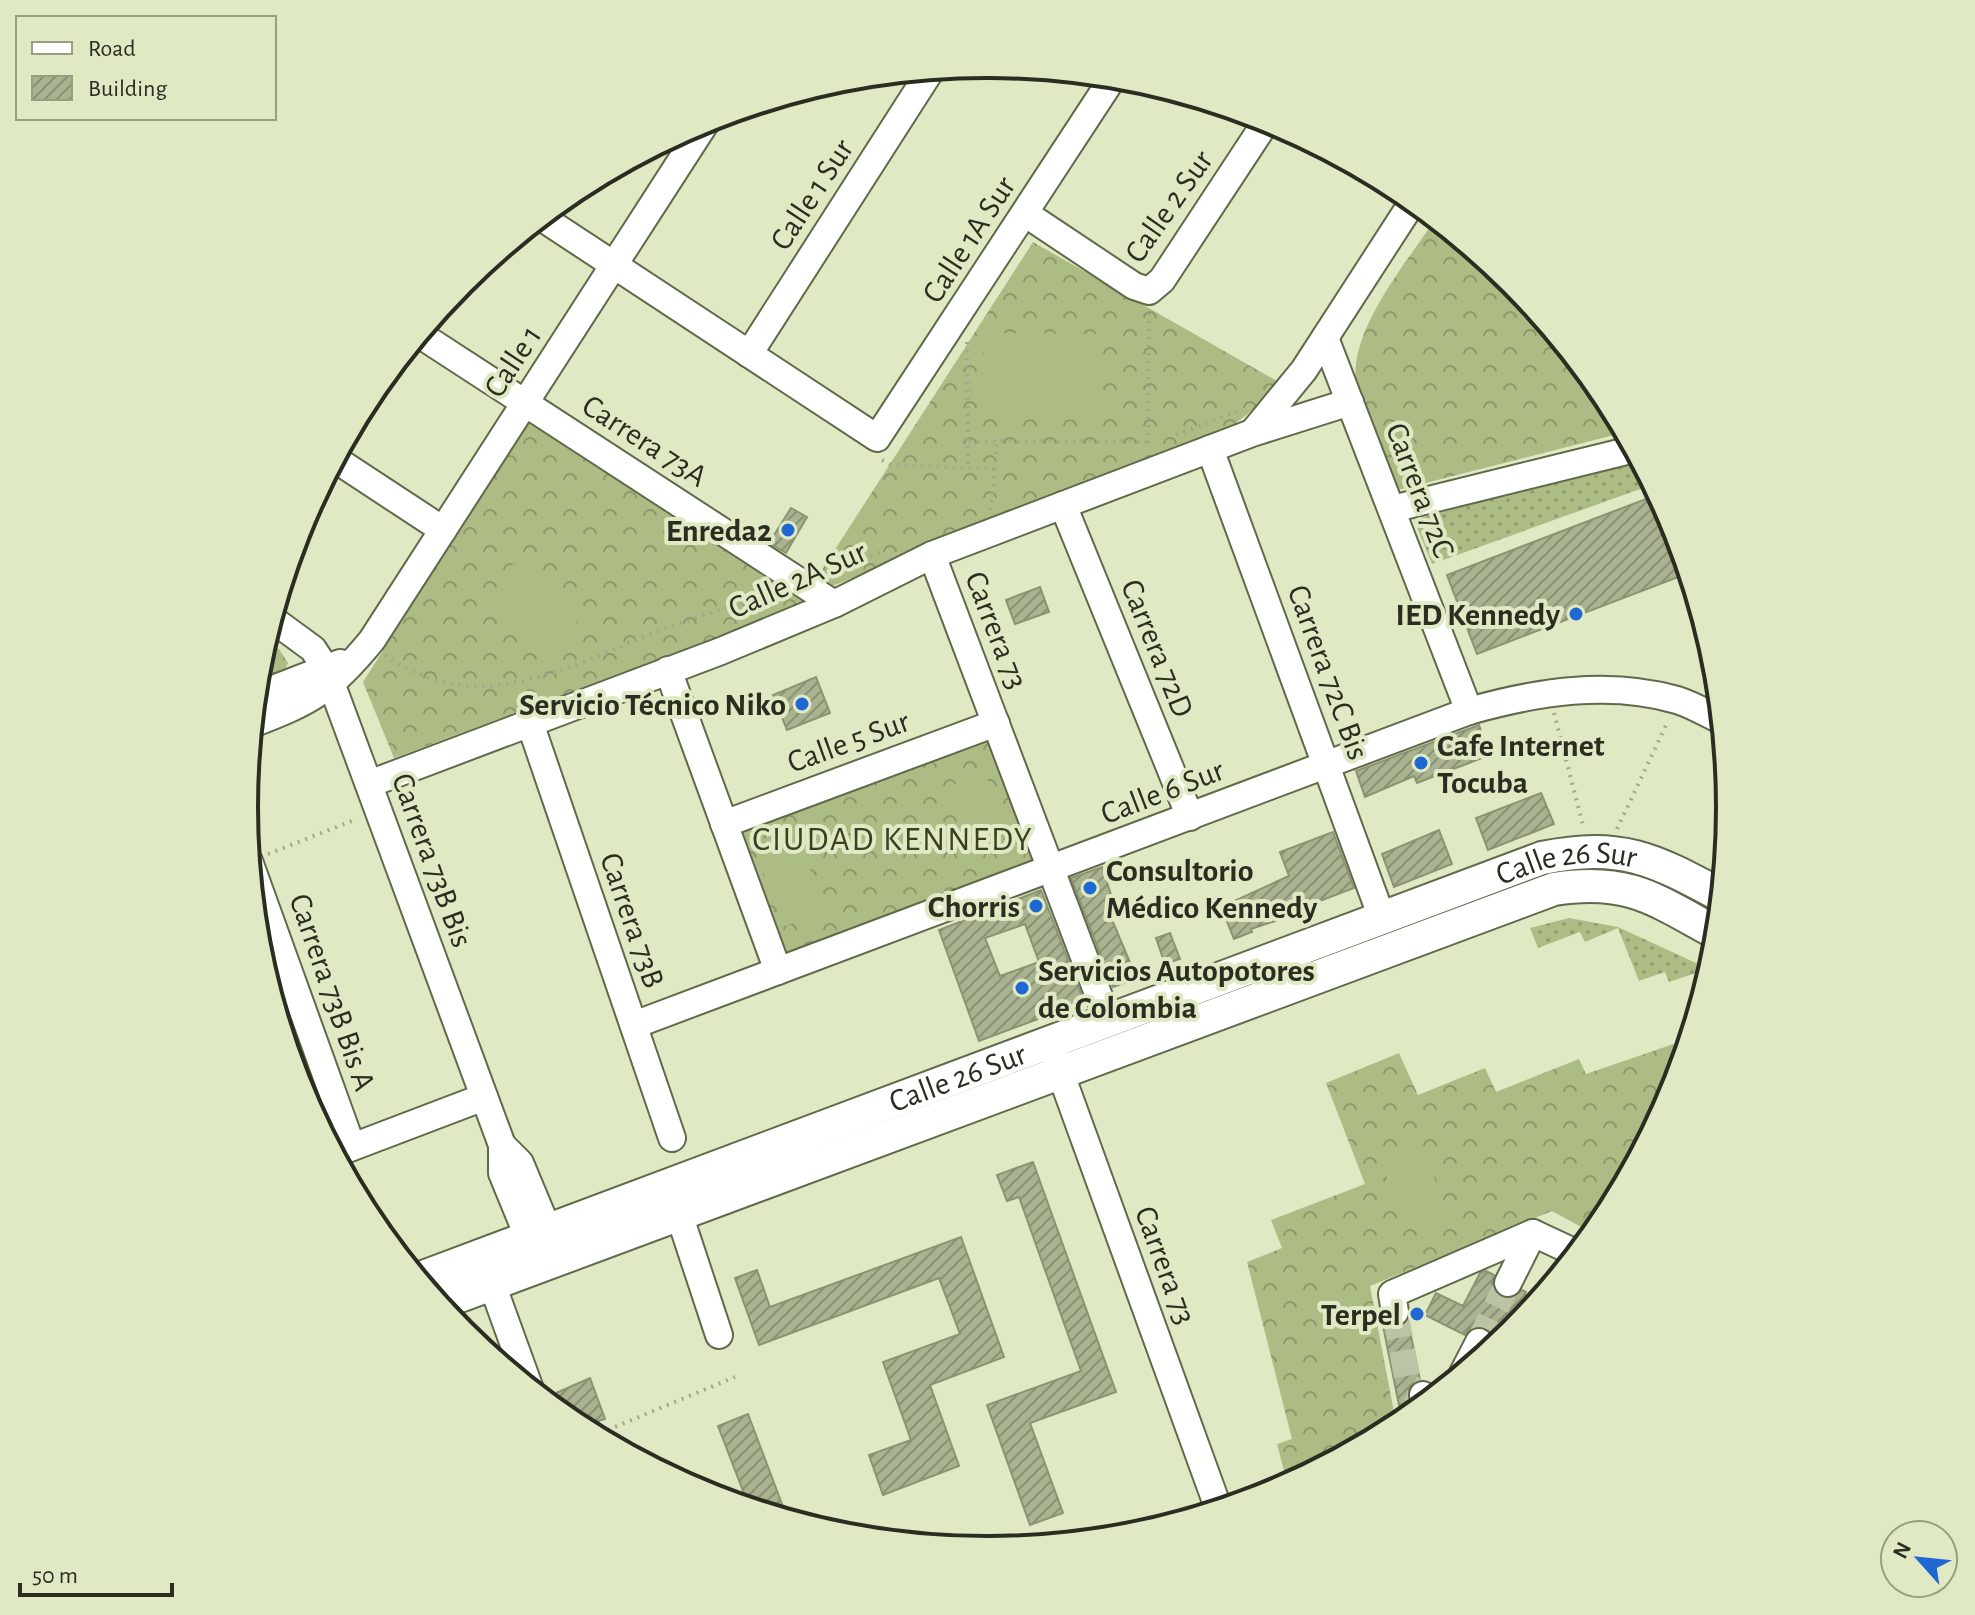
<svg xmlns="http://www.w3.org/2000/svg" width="1975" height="1615" viewBox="0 0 1975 1615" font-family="'Alegreya Sans',sans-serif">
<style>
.grass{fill:url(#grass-dots)}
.forest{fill:url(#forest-crowns)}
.pitch{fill:#adbc84}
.building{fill:url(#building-hatch);stroke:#8b9472;stroke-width:2;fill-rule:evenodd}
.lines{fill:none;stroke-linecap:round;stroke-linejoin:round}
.minor-tunnel{stroke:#bbc4a4;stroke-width:26;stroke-dasharray:26 13;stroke-linecap:butt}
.minor-casing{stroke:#606949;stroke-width:30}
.major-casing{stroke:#606949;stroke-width:36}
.path{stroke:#9fa88b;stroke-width:4;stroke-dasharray:2 6;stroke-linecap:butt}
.minor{stroke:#fff;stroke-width:26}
.major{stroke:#fff;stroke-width:32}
.poi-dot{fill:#1f67d3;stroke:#dfeac5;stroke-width:3}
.labels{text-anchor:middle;stroke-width:8;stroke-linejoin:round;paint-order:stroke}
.street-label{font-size:32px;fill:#2a2e20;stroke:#dfeac5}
.poi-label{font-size:32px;font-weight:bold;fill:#2a2e20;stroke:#dfeac5;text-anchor:end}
.neighbourhood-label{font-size:34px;letter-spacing:2px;fill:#394122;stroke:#dfeac5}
.rim{fill:none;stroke:#2a2e20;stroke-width:4}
</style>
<defs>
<pattern id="grass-dots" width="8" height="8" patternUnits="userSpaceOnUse" patternTransform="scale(2)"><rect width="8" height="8" fill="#adbc84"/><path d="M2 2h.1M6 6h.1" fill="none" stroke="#8d996c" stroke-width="1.8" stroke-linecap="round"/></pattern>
<pattern id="forest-crowns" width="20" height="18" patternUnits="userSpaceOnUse" patternTransform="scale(2)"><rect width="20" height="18" fill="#adbc84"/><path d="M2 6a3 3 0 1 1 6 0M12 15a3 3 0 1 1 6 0" fill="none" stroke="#8d996c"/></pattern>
<pattern id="building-hatch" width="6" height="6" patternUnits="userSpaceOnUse" patternTransform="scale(2)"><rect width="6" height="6" fill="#a9b390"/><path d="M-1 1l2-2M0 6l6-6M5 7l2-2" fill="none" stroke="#8a9275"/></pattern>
</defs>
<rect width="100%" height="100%" fill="#dfeac5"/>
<g class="grass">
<polygon points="1639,457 1654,484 1432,564 1414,520"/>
<polygon points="1569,918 1618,927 1709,969 1710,973 1708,969 1669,982 1665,972 1639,981 1618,928 1585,942 1580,932 1538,948 1530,928"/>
</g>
<g class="forest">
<path d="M1436,218l78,64 92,113 20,37 -228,58c-14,-33 -33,-68 -41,-103 -12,-53 51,-126 79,-169z"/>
<polygon points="1033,242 1277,381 1265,400 1231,427 830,587 816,579"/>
<polygon points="532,416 815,601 394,758 363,682"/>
<polygon points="265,639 279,649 288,663 284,671 256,682"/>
<polygon points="993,734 1040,862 780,958 733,830"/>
<polygon points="254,905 275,969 264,972 258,952"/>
<polygon points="1691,1038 1674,1092 1605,1221 1594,1234 1552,1211 1370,1286 1397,1428 1288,1486 1277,1444 1292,1439 1247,1262 1282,1248 1271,1220 1365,1184 1326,1083 1399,1053 1418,1095 1485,1068 1496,1092 1579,1059 1586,1074"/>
</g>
<g class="pitch">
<polygon points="1475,251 1526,297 1467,267"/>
<polygon points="984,333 1099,334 1098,420 983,419"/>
<polygon points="513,564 583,611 558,652 487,605"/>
<polygon points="985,772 1008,833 973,846 950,786"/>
<polygon points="795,827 825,911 783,927 753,843"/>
<polygon points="1420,1139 1448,1214 1406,1230 1378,1154"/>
</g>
<g class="building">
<polygon points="1659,494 1675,523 1689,573 1477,654 1447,575"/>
<polygon points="791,508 807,517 786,553 769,543"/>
<polygon points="1040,587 1049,612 1015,624 1006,600"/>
<polygon points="816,677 830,713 787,730 773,695"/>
<polygon points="1479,725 1490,755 1417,783 1414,776 1365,797 1356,771"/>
<polygon points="1541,793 1554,824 1488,850 1476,818"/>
<polygon points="1439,830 1452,864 1394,887 1382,854"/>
<polygon points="1333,832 1354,888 1283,915 1284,918 1251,929 1252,932 1234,939 1221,907 1289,876 1280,852"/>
<polygon points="1102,867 1117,913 1110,915 1137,979 1113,987 1071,878"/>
<path d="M1041,890l43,112 -105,39 -40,-111zM1025,924l14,38 -39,14 -15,-38z"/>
<polygon points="1170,933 1180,959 1165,964 1156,938"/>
<polygon points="1033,1162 1116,1392 1030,1423 1063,1513 1030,1525 987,1405 1081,1371 1019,1197 1007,1201 997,1175"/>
<polygon points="961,1237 1004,1357 930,1385 959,1466 883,1495 869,1455 911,1440 883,1362 960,1334 939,1278 759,1345 735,1278 757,1270 770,1307"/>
<polygon points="1486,1271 1494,1275 1492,1285 1500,1297 1510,1299 1522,1290 1526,1292 1500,1344 1493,1350 1493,1334 1486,1328 1471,1328 1465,1335 1425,1315 1436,1293 1463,1306 1480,1273"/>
<polygon points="1382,1321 1397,1328 1408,1321 1420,1380 1409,1388 1409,1403 1399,1405"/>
<polygon points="590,1378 605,1419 579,1428 542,1399"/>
<polygon points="748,1414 788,1520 750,1509 718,1426"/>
</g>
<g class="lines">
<g class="minor-tunnel">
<polyline points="1395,1312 1409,1387 1423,1395"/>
<polyline points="1479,1342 1508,1283"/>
</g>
<g class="minor-casing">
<g id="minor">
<polyline points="1026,214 1134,286 1149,291 1162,280 1268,119"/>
<polyline points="541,217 877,438 1114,76"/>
<polyline points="419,334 834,604"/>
<polyline points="1325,338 1469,711"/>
<polyline points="749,354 931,70"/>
<polyline points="1254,431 1304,370 1414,200"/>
<polyline points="1210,449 1382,918"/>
<polyline points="335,459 443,530"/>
<polyline points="1063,505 1190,817"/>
<polyline points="1392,509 1635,449"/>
<polyline points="932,555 1100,999"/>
<polyline points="272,619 313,649 326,669 502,1145 502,1173 536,1256"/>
<polyline points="668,670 778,971"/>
<polyline points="255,696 340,663"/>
<polyline points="530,723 672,1138"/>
<path d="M252,724c61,-23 79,-34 120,-84l336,-521"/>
<polyline points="369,784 721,651 834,604 932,555 1252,433 1350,402"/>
<polyline points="724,824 996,723"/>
<polyline points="249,861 352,1147"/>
<path d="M634,1025l835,-314c67,-19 140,-31 208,-11 16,5 31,14 45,21"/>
<polyline points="1054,1055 1219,1510"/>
<polyline points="502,1145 520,1163 555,1247"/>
<polyline points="334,1154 484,1097"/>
<polyline points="679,1214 719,1335"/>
<polyline points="1508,1283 1533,1233 1578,1254"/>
<polyline points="492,1284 530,1389"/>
<polyline points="1395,1312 1392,1294 1533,1233"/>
<polyline points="1462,1375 1479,1342"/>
<polyline points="1423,1395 1432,1400"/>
</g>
</g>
<g class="major-casing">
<g id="major">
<path id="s1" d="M418,1279l1124,-421c80,-16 111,1 180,38"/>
<path d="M438,1304l1116,-415c74,-12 102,11 164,45"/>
</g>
</g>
<g class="path">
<polyline points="1149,313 1148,441 1151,448"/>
<polyline points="967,342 968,468"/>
<polyline points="1176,435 1242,409"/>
<polyline points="969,441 1148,441"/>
<polyline points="882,460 891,465 995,469"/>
<polyline points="991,510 997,441"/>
<polyline points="826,574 881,552"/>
<path d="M385,655c97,69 191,6 287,-29 35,-12 70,-23 105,-34"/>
<polyline points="1554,713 1584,829"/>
<polyline points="1617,829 1668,721"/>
<polyline points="268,854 357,819"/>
<polyline points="593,1436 735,1377"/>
</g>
<use href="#minor" class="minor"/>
<use href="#major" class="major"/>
</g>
<g class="poi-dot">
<circle cx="788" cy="530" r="8"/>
<circle cx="1576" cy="614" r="8"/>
<circle cx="802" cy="704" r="8"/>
<circle cx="1421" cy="763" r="8"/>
<circle cx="1090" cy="888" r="8"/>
<circle cx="1036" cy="906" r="8"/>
<circle cx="1022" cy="988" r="8"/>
<circle cx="1417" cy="1314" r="8"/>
</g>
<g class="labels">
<g class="street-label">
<text transform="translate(811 194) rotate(-57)" y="11">Calle 1 Sur</text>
<text transform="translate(1168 206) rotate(-55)" y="11">Calle 2 Sur</text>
<text transform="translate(968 239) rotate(-57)" y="11">Calle 1A Sur</text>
<text transform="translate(512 361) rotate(-57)" y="11">Calle 1</text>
<text transform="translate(645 440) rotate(33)" y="11">Carrera 73A</text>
<text transform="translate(1421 490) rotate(69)" y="11">Carrera 72C</text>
<text transform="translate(797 579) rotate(-24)" y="11">Calle 2A Sur</text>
<text transform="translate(997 630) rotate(69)" y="11">Carrera 73</text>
<text transform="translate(1158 648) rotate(68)" y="11">Carrera 72D</text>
<text transform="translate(1329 672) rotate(70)" y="11">Carrera 72C Bis</text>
<text transform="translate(848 741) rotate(-20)" y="11">Calle 5 Sur</text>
<text transform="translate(1162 791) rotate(-21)" y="11">Calle 6 Sur</text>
<text transform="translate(433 860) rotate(70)" y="11">Carrera 73B Bis</text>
<text dy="11" stroke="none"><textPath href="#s1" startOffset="1224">Calle 26 Sur</textPath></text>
<text transform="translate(633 920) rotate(71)" y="11">Carrera 73B</text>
<text transform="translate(333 992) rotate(71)" y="11">Carrera 73B Bis A</text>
<text dy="11" stroke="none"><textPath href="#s1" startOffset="576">Calle 26 Sur</textPath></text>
<text transform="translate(1166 1265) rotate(70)" y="11">Carrera 73</text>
</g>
<g class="poi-label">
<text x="772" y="541">Enreda2</text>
<text x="1560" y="625">IED Kennedy</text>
<text x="786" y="715">Servicio Técnico Niko</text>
<text x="1437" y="756" text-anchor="start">Cafe Internet<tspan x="1437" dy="37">Tocuba</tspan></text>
<text x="1106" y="881" text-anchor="start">Consultorio<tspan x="1106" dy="37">Médico Kennedy</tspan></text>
<text x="1020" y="917">Chorris</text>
<text x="1038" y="981" text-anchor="start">Servicios Autopotores<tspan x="1038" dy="37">de Colombia</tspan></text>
<text x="1401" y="1325">Terpel</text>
</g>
<g class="neighbourhood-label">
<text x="893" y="850">CIUDAD KENNEDY</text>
</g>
</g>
<path d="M0 0H1975V1615H0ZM258 807a729 729 0 1 1 1458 0a729 729 0 1 1-1458 0Z" fill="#dfeac5" fill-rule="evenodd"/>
<path class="rim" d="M258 807a729 729 0 1 1 1458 0a729 729 0 1 1-1458 0Z"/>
<rect x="16" y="16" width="260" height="104" fill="#dfeac5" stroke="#979f83" stroke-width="2"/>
<rect x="32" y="42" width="40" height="12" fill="#ffffff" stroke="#979f83" stroke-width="2"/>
<text x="88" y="56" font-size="24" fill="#2a2e20">Road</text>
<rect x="32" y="76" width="40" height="24" fill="url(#building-hatch)" stroke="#979f83" stroke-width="2"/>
<text x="88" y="96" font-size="24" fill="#2a2e20">Building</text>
<g transform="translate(1919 1559) rotate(297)"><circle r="38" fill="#dfeac5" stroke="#979f83" stroke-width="2"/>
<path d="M0-6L14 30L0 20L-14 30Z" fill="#1f67d3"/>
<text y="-12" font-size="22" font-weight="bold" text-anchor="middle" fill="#2a2e20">N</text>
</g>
<path d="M20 1583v12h152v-12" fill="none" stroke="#2a2e20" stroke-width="4"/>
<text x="32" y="1583" font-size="24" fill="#2a2e20" stroke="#dfeac5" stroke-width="6" paint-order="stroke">50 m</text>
</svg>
